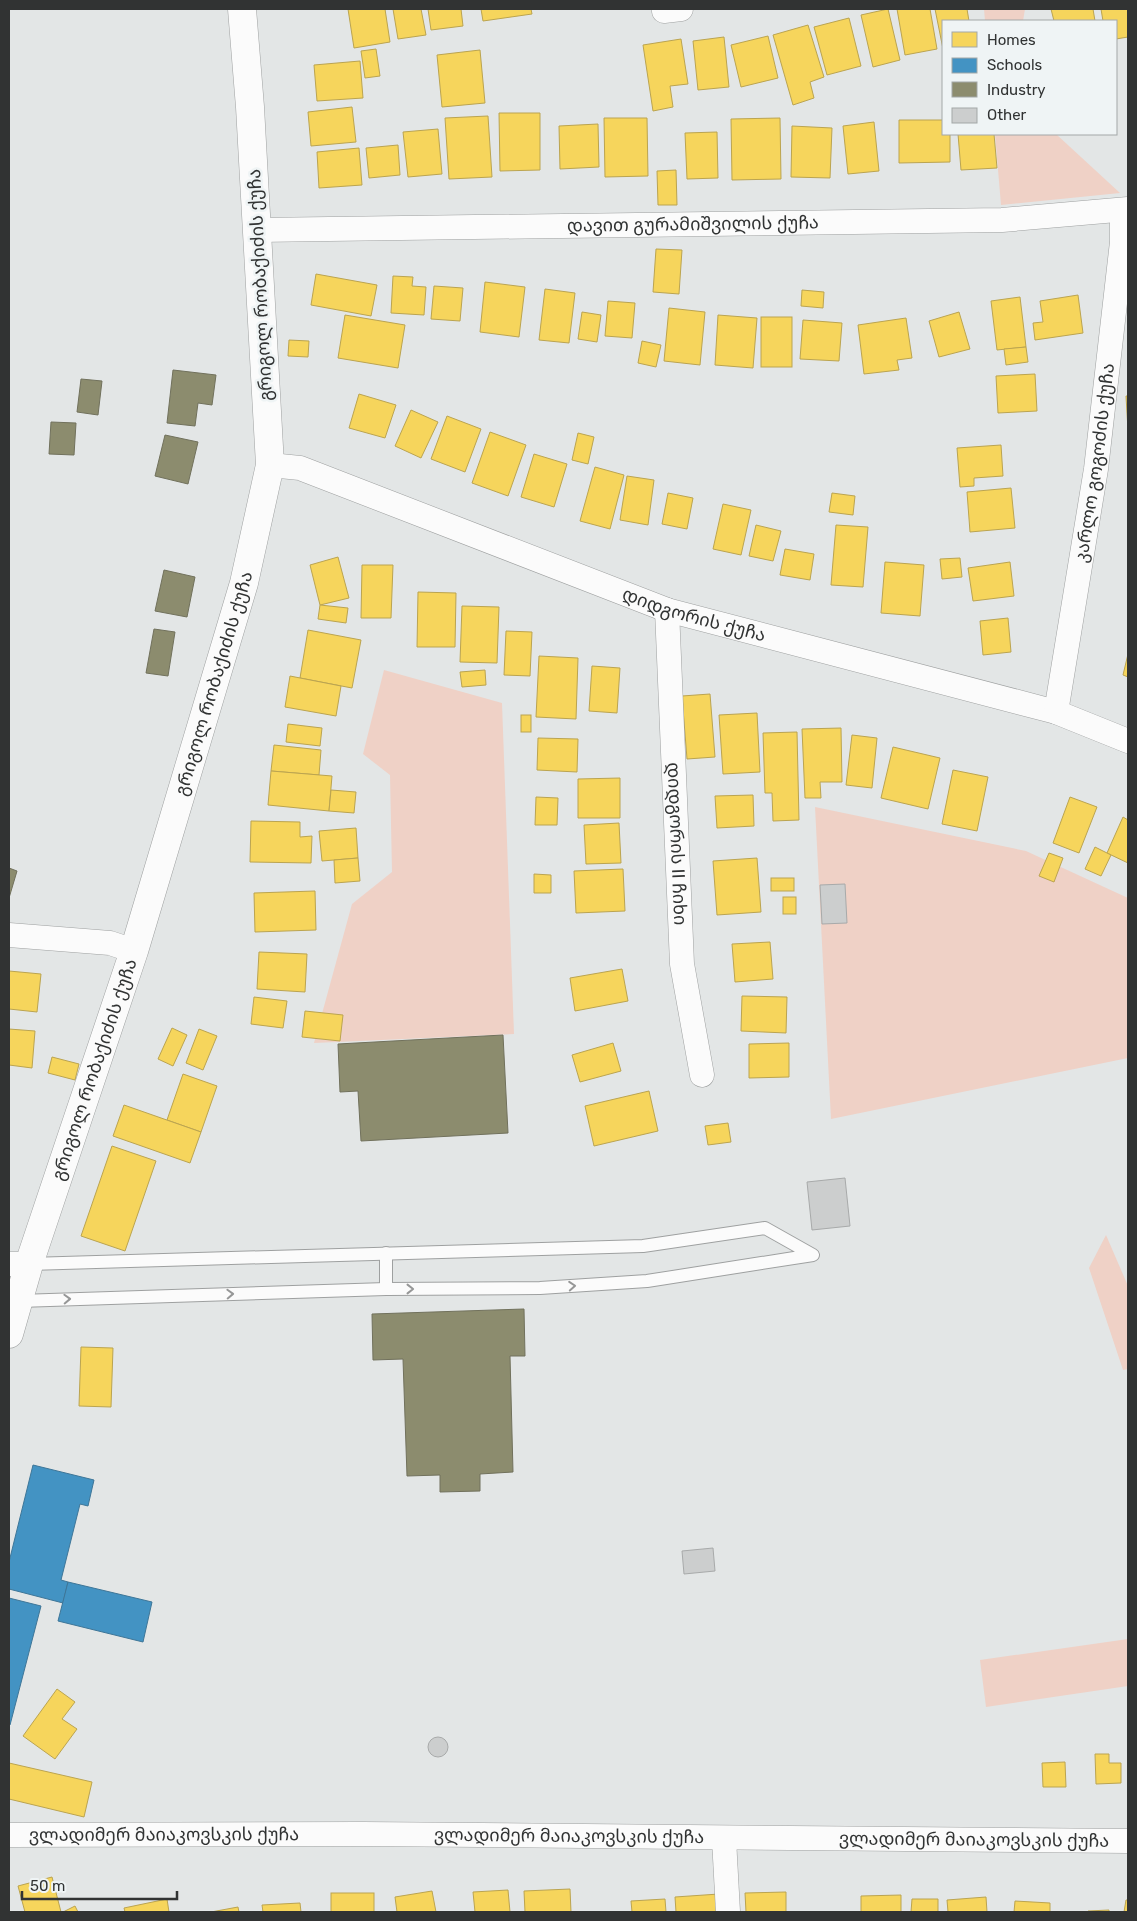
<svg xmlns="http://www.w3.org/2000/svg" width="1137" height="1921" viewBox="0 0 1137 1921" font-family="Rubik,'Noto Sans Georgian',sans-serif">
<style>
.green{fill:#efd1c6}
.homes{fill:#f6d55c;stroke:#bba450}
.schools{fill:#4393c3;stroke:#3e7698}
.industry{fill:#8c8c6e;stroke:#71715c}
.building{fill:#cccece;stroke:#a8aaaa}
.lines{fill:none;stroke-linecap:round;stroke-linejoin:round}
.lane-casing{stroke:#9ea0a0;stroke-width:14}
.street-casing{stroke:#9ea0a0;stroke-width:25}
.secondary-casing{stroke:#9ea0a0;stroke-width:29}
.lane{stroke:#fbfbfb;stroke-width:12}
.street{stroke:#fbfbfb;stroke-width:24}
.secondary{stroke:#fbfbfb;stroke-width:28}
.oneway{stroke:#969797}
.labels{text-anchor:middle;stroke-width:5;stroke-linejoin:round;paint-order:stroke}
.street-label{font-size:18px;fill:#313333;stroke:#eff4f5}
</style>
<rect width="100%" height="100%" fill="#e3e6e6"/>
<g class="green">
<polygon points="984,9 1025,9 1023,21 985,21"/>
<polygon points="995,134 1056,134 1120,193 1001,205"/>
<polygon points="384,670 502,703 514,1034 314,1043 352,904 392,872 390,775 363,754"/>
<polygon points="815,807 1026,851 1128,898 1128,1058 831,1119"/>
<polygon points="1106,1235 1128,1286 1128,1369 1123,1370 1089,1268"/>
<polygon points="1128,1639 1128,1686 986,1707 980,1660"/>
</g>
<g class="homes">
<polygon points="348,9 385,9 390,42 354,48"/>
<polygon points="393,9 421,9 426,35 398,39"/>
<polygon points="428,9 461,9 463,26 431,30"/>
<polygon points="481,9 531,9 532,14 483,21"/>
<polygon points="888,9 900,60 873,67 861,15"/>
<polygon points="897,9 930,9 937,49 905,55"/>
<polygon points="935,9 967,9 969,21 943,21 943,49"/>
<polygon points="1051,9 1093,9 1095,21 1054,21"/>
<polygon points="1101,9 1128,9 1128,37 1116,39 1116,21 1103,21"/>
<polygon points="849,18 861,66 827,75 814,27"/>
<polygon points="808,25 824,77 810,82 814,98 793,105 773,35"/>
<polygon points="768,36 778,78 741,87 731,45"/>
<polygon points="724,37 729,87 698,90 693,41"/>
<polygon points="681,39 688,84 670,86 673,107 653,111 643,45"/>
<polygon points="376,49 380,76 365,78 361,51"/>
<polygon points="480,50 485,103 442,107 437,55"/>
<polygon points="360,61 363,98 317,101 314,65"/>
<polygon points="352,107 356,142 311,146 308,112"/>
<polygon points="499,113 540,113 540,170 500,171"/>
<polygon points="488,116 492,177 449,179 445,118"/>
<polygon points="604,118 647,118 648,176 605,177"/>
<polygon points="780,118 781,179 732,180 731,119"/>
<polygon points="899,120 943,120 943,134 950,134 950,162 899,163"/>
<polygon points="874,122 879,171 848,174 843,126"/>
<polygon points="598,124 599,167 560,169 559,126"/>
<polygon points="792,126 832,128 830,178 791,177"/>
<polygon points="438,129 442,174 408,177 403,132"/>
<polygon points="717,132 718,178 687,179 685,133"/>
<polygon points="958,134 994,134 997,168 961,170"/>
<polygon points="398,145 400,175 369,178 366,148"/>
<polygon points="359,148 362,185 319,188 317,152"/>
<polygon points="676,170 677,205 658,205 657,171"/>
<polygon points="656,249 682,250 679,294 653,292"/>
<polygon points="316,274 377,285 371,316 311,305"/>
<polygon points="393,276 413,277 412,286 426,287 424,315 391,313"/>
<polygon points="485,282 525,287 519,337 480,332"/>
<polygon points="434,286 463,288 460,321 431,319"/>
<polygon points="545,289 575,293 569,343 539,340"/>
<polygon points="802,290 824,292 823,308 801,306"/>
<polygon points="1078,295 1083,333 1035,340 1033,323 1043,322 1040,301"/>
<polygon points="1020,297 1026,347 997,350 991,301"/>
<polygon points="608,301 635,303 632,338 605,336"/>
<polygon points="669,308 705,312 700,365 664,361"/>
<polygon points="582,312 601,315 597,342 578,339"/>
<polygon points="959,312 970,349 939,357 929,321"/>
<polygon points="345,315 405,325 398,368 338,358"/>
<polygon points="718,315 757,318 753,368 715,365"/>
<rect x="761" y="317" width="31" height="50"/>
<polygon points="906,318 912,358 897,360 899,370 864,374 858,325"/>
<polygon points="803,320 842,323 839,361 800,359"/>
<polygon points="289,340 309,341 308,357 288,356"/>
<polygon points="642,341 661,345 656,367 638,363"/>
<polygon points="1026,347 1028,362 1006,365 1004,349"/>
<polygon points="1035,374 1037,411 998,413 996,376"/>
<polygon points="359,394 396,405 385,438 349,428"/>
<polygon points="1126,396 1128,396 1128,430"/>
<polygon points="411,410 438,422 421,458 395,446"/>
<polygon points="447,416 481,429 465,472 431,459"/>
<polygon points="490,432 526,445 508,496 472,483"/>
<polygon points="578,433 594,437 588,464 572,460"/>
<polygon points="1001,445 1003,476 974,478 974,486 960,487 957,448"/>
<polygon points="534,454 567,464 554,507 521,497"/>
<polygon points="595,467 624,475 610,529 580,521"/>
<polygon points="627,476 654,480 648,525 620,520"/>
<polygon points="1011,488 1015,528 970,532 967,492"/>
<polygon points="668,493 693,498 687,529 662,524"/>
<polygon points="832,493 855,496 853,515 829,512"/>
<polygon points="723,504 751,510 741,555 713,549"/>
<polygon points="756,525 781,531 773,561 749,556"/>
<polygon points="836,525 868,527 863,587 831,585"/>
<polygon points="785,549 814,554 810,580 780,575"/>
<polygon points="338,557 349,598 320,605 310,565"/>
<polygon points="960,558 962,577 942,579 940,559"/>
<polygon points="885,562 924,565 920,616 881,613"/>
<polygon points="1010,562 1014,596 973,601 968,568"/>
<polygon points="362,565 393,565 391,618 361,618"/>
<polygon points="418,592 456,593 455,647 417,647"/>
<polygon points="320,605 348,608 346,623 318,619"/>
<polygon points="462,606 499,607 497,663 460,662"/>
<polygon points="1008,618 1011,652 983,655 980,621"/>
<polygon points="308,630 361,640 352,688 300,678"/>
<polygon points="506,631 532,632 530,676 504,675"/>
<polygon points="1128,654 1128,677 1123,675"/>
<polygon points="539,656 578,658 576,719 536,717"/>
<polygon points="592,666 620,668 617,713 589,711"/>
<polygon points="485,670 486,685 462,687 460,672"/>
<polygon points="290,676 341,686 336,716 285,707"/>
<polygon points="710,694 715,757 687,759 682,696"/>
<polygon points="757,713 760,772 723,774 719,715"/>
<rect x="521" y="715" width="10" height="17"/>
<polygon points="288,724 322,728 320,746 286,742"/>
<polygon points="841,728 842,782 820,782 821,798 805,798 802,729"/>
<polygon points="797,732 799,820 773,821 772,793 765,793 763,733"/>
<polygon points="852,735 877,738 872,788 846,785"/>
<polygon points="538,738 578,739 577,772 537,770"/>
<polygon points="274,745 321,750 319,775 271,771"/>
<polygon points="893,747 940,758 928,809 881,798"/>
<polygon points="953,770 988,777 977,831 942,824"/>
<polygon points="271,771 332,776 329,811 268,805"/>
<polygon points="620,778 620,818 578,818 578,779"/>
<polygon points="331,790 356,792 354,813 329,811"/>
<polygon points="753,795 754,826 717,828 715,796"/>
<polygon points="536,797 558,798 557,825 535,825"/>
<polygon points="1070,797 1097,807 1079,853 1053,843"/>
<polygon points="1123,817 1128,820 1128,863 1107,853"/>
<polygon points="251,821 300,822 300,837 312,836 311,863 250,862"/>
<polygon points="619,823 621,863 586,864 584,825"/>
<polygon points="356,828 358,858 322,861 319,831"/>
<polygon points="1095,847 1111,855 1101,876 1085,869"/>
<polygon points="1049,853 1063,858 1054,882 1039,876"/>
<polygon points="358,858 360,881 335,883 334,860"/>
<polygon points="757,858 761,912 717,915 713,861"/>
<polygon points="623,869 625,911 576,913 574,871"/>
<polygon points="534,874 551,875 551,893 534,893"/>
<rect x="771" y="878" width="23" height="13"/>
<polygon points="315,891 316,930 255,932 254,893"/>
<rect x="783" y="897" width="13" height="17"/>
<polygon points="770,942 773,979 735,982 732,944"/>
<polygon points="259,952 307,954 305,992 257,989"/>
<polygon points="622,969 628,1001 575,1011 570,978"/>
<polygon points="9,971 41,974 37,1012 9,1009"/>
<polygon points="742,996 787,997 786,1033 741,1031"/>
<polygon points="254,997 287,1001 283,1028 251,1024"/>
<polygon points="305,1011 343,1015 340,1041 302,1037"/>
<polygon points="172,1028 187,1035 173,1066 158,1059"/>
<polygon points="9,1029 35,1031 32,1068 9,1065"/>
<polygon points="199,1029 217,1036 203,1070 186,1063"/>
<polygon points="613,1043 621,1071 580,1082 572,1055"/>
<polygon points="789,1043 789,1077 749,1078 749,1044"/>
<polygon points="52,1057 79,1064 75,1080 48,1073"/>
<polygon points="183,1074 217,1086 201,1132 167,1120"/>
<polygon points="649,1091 658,1131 594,1146 585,1106"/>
<polygon points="124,1105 201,1132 190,1163 113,1136"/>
<polygon points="728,1123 731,1142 708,1145 705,1126"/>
<polygon points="112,1146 156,1161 125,1251 81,1236"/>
<polygon points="81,1347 113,1348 111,1407 79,1406"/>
<polygon points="57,1689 75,1702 62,1719 77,1729 55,1759 23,1736"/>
<polygon points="1095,1754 1109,1754 1109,1763 1121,1763 1121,1783 1096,1784"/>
<polygon points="1065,1762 1066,1787 1043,1787 1042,1763"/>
<polygon points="9,1763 92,1782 84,1817 9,1799"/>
<polygon points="52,1877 61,1912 25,1912 18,1886"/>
<polygon points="570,1889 571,1912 525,1912 524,1891"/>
<polygon points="508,1890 510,1912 475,1912 473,1892"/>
<polygon points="432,1891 436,1912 397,1912 395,1897"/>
<polygon points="786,1892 786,1912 746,1912 745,1893"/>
<rect x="331" y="1893" width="43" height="19"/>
<polygon points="719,1894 720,1912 676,1912 675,1897"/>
<polygon points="901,1895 901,1912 861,1912 861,1896"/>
<polygon points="986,1897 987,1912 948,1912 947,1900"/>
<polygon points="167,1899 169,1912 125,1912 124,1908"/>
<polygon points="665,1899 666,1912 632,1912 631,1901"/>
<polygon points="912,1899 938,1899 938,1912 911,1912"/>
<polygon points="1126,1900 1128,1900 1128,1912 1124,1912"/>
<polygon points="1015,1901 1050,1903 1050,1912 1014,1912"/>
<polygon points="300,1903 301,1912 263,1912 262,1905"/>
<polygon points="75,1906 78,1912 63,1912"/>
<polygon points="238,1907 239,1912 211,1912"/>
<polygon points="1109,1910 1109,1912 1088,1912 1088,1911"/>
</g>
<g class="schools">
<polygon points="33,1465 94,1480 88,1506 80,1504 61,1580 68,1582 63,1603 9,1589 9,1562"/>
<polygon points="68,1582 152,1602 143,1642 58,1621"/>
<polygon points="9,1598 41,1606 10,1725 9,1725"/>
</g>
<g class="industry">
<polygon points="173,370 216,375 212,405 198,403 195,426 167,423"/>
<polygon points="81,379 102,381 98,415 77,412"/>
<polygon points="51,422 76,423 74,455 49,454"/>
<polygon points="165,435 198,442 188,484 155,476"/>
<polygon points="164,570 195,577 187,617 155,611"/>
<polygon points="154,629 175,632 168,676 146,673"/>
<polygon points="9,868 17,871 9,898"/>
<polygon points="503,1035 508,1133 361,1141 358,1091 340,1092 338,1044"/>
<polygon points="524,1309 525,1356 510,1356 513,1472 480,1474 480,1491 440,1492 440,1475 407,1476 403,1359 373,1360 372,1314"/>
</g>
<g class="building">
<polygon points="845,884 847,923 822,924 820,885"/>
<polygon points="845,1178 850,1226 812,1230 807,1182"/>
<polygon points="713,1548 715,1571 684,1574 682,1551"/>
<circle cx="438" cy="1747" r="10"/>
</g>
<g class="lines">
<g class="lane-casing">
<g id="lane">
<polyline points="386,1289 386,1253"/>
<polyline points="19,1301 386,1289 540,1288 647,1281 813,1255 765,1228 643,1246 29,1264"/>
</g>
</g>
<g class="street-casing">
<g id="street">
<polyline points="664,11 681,9"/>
<path id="s1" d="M257,230l745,-10 126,-11"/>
<path id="s2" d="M270,465l30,3 367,142 389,102 72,29"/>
<path id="s3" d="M667,610l15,354 20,111"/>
<path id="s4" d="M1056,712l40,-243 26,-227v-31"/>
<polyline points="9,935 110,943 134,951"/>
<polyline points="9,1264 29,1264"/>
<path id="s5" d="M9,1835l354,-1 765,7"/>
<polyline points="724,1839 728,1912"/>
</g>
</g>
<g class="secondary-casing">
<g id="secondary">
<path id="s6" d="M9,1334l20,-70 105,-313 110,-368 26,-118 -20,-358 -8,-98"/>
</g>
</g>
<use href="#lane" class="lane"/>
<use href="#street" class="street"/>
<use href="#secondary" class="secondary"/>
</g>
<defs><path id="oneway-chevron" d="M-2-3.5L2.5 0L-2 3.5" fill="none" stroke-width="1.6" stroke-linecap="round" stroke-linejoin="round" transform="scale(1.25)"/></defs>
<g class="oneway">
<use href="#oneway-chevron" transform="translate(572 1286) rotate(-4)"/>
<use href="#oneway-chevron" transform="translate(410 1289)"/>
<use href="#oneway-chevron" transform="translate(230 1294) rotate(-2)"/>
<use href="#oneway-chevron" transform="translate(67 1299) rotate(-2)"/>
</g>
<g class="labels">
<g class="street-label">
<text dy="6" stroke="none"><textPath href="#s1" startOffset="436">დავით გურამიშვილის ქუჩა</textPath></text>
<text transform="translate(260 285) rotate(-93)" y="6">გრიგოლ რობაქიძის ქუჩა</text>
<text dy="6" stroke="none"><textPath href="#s4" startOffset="252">კარლო გოგოძის ქუჩა</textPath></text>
<text dy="6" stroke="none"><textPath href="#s2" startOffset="451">დიდგორის ქუჩა</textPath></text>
<text dy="6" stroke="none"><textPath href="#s6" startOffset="682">გრიგოლ რობაქიძის ქუჩა</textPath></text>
<text dy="6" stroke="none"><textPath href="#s3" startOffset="234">დიდგორის II ჩიხი</textPath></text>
<text dy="6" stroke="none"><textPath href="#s6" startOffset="278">გრიგოლ რობაქიძის ქუჩა</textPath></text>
<text dy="6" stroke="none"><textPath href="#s5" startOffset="155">ვლადიმერ მაიაკოვსკის ქუჩა</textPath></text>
<text dy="6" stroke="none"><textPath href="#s5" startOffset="560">ვლადიმერ მაიაკოვსკის ქუჩა</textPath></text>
<text dy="6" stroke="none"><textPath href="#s5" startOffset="965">ვლადიმერ მაიაკოვსკის ქუჩა</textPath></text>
</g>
</g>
<rect width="1137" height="1921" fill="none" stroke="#313333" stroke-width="20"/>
<rect x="942" y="20" width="175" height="115" fill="#eff4f5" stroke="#a3a7a7"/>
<rect x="952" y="32" width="25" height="15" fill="#f6d55c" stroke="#a3a7a7"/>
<text x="987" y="45" font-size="15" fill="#313333">Homes</text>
<rect x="952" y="58" width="25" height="15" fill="#4393c3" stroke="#a3a7a7"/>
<text x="987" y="70" font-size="15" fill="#313333">Schools</text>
<rect x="952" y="82" width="25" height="15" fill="#8c8c6e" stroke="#a3a7a7"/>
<text x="987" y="95" font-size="15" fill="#313333">Industry</text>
<rect x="952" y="108" width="25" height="15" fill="#cccece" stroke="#a3a7a7"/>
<text x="987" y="120" font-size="15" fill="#313333">Other</text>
<path d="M22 1891v8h155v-8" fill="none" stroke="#313333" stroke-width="2.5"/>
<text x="30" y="1891" font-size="15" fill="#313333" stroke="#eff4f5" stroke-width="4" paint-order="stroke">50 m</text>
</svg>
